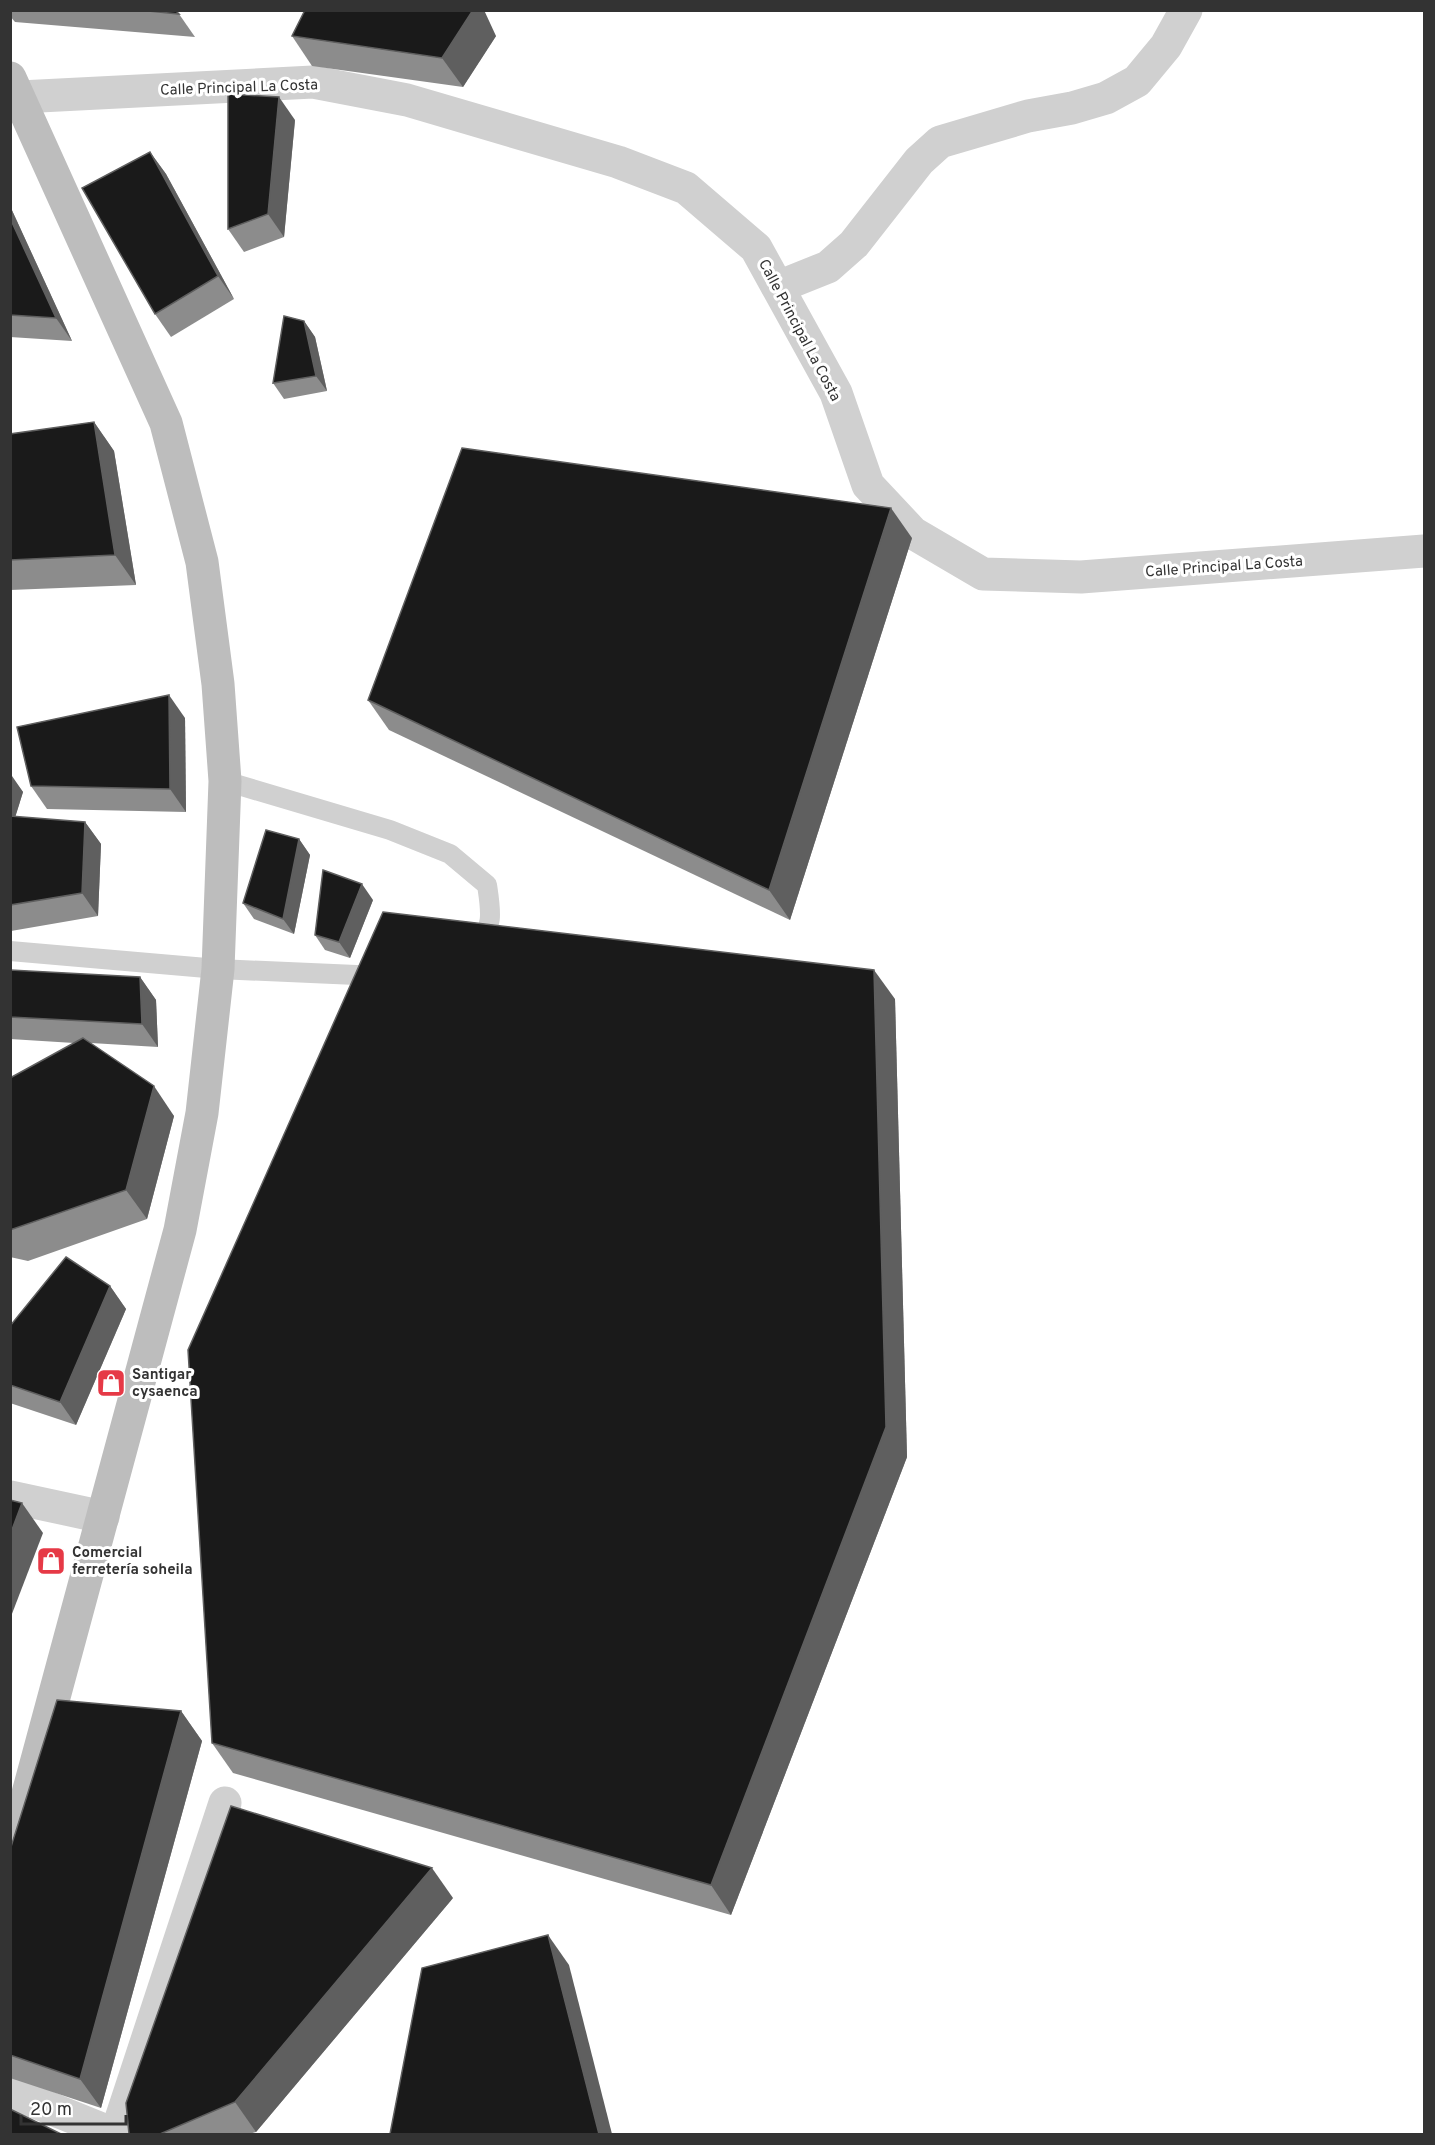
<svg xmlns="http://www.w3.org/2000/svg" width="1435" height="2145" viewBox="0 0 1435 2145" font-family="Overpass,sans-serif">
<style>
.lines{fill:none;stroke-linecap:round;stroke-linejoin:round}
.lane{stroke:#d0d0d0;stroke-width:20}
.street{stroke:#d0d0d0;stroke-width:33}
.secondary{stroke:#bdbdbd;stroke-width:33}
.wall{fill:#8c8c8c}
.shaded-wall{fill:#5f5f5f}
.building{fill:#1a1a1a;stroke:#5f5f5f;stroke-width:1.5}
.labels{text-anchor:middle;stroke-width:6;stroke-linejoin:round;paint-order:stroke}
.street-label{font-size:15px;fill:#333;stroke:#fff}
.poi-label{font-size:15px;font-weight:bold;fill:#333;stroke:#fff;text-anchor:start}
</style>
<rect width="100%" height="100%" fill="#fff"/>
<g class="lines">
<g class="lane">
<path d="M225,781l165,49 60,24 37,31c4,27 7,40 -10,63"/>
<polyline points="10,951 218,969 379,976"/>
</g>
<g class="street">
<polyline points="20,97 313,82 407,100 618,162 686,188 756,248 836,393 868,485 913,533 983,574 1081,577 1424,551"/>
<polyline points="778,287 828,267 854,244 919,161 940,142 1028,116 1072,108 1106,98 1137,81 1166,46 1186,10"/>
<polyline points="10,1497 103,1517"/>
<polyline points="10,2092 114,2134"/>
<polyline points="122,2134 121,2119 225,1803"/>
</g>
<polyline class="secondary" points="10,78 166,423 202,562 218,684 225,781 218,969 202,1113 180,1230 10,1860"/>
</g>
<g class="wall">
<polygon points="10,10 175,10 179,14 195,37 15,22 10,16"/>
<polygon points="292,36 496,36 463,87 312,66"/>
<polygon points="295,120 284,237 244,252 228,229"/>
<polygon points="150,152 166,174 234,299 171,337 155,314"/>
<polygon points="10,206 72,341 10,337"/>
<polygon points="304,321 315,337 327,391 284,399 273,383"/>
<polygon points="94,422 114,451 136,585 10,590 10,434"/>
<polygon points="912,538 790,920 389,730 368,700"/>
<polygon points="185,718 186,812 47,809 31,786"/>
<polygon points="10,775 23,792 15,817 85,822 101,844 98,916 11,931 10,930"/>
<polygon points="299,839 310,855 294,934 254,919 243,903"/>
<polygon points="373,900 350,958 325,950 315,935"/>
<polygon points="10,970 140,977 156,1000 158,1047 91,1043 174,1116 147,1219 28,1261 10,1257 10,1078 74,1043 10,1039"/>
<polygon points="895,999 907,1457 731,1915 233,1773 212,1743"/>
<polygon points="110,1286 126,1309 76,1425 10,1403 10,1326"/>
<polygon points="181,1711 202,1741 101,2108 10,2078 10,1850"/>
<polygon points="453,1898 256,2132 249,2134 129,2134"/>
</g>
<g class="shaded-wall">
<polygon points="473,10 484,10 496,36 463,87 442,58"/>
<polygon points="279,97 295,120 284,237 268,214"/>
<polygon points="150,152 166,174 234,299 218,276"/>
<polygon points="10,206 72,341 56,318 10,218"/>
<polygon points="304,321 315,337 327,391 316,376"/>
<polygon points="94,422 114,451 136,585 115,555"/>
<polygon points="891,508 912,538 790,920 769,890"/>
<polygon points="169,695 185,718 186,812 170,789"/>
<polygon points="12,776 23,792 10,834 10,780"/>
<polygon points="85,822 101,844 98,916 82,893"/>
<polygon points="299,839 310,855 294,934 283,919"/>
<polygon points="362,884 373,900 350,958 339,942"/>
<polygon points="874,970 895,999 907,1457 731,1915 711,1885"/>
<polygon points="140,977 156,1000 158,1047 142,1024"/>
<polygon points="154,1086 174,1116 147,1219 126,1190"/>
<polygon points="110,1286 126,1309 76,1425 60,1402"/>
<polygon points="22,1503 43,1533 10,1619 10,1535"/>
<polygon points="181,1711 202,1741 101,2108 80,2079"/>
<polygon points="432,1868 453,1898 256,2132 235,2102"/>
<polygon points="548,1935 569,1965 612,2134 599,2134"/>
</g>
<g class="building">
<polygon points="138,10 175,10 179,14"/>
<polygon points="305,10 473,10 442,58 292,36"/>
<polygon points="228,94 279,97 268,214 228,229"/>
<polygon points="150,152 218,276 155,314 82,188"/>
<polygon points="10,218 56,318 10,315"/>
<polygon points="284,316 304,321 316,376 273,383"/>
<polygon points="94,422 115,555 10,560 10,434"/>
<polygon points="462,448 891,508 769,890 368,700"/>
<polygon points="169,695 170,789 31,786 17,727"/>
<polygon points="10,816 85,822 82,893 10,905"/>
<polygon points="266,830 299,839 283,919 243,903"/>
<polygon points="323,870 362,884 339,942 315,935"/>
<polygon points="383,912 874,970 886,1427 711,1885 212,1743 188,1350"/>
<polygon points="10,970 140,977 142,1024 10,1017"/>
<polygon points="83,1038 154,1086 126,1190 10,1230 10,1078"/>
<polygon points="66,1257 110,1286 60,1402 10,1385 10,1326"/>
<polygon points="10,1500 22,1503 10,1535"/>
<polygon points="57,1700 181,1711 80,2079 10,2055 10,1850"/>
<polygon points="231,1806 432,1868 235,2102 160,2134 129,2134 126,2103"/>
<polygon points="548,1935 599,2134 390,2134 422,1968"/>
<polygon points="10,2109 61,2134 10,2134"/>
</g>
<defs>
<g id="shop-square" transform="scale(1.5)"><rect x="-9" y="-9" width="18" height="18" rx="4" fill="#e63946" stroke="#fff"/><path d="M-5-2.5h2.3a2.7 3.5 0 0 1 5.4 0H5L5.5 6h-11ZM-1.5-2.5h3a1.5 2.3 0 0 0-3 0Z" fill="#fff"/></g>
</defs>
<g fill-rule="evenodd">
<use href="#shop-square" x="111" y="1383"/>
<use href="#shop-square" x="51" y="1561"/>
</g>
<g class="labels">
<g class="street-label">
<text transform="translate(239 87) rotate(-2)" y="5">Calle Principal La Costa</text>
<text transform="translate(800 330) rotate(62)" y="5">Calle Principal La Costa</text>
<text transform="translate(1224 566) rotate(-4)" y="5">Calle Principal La Costa</text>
</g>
<g class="poi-label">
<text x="132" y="1379">Santigar<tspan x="132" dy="17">cysaenca</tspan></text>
<text x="72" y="1557">Comercial<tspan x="72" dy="17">ferretería soheila</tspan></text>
</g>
</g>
<rect width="1435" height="2145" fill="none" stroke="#333333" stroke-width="24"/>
<path d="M21 2115v9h105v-9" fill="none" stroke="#333333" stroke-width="3"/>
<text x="30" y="2115" font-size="18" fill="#333333" stroke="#ffffff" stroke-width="4.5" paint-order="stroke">20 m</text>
</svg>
